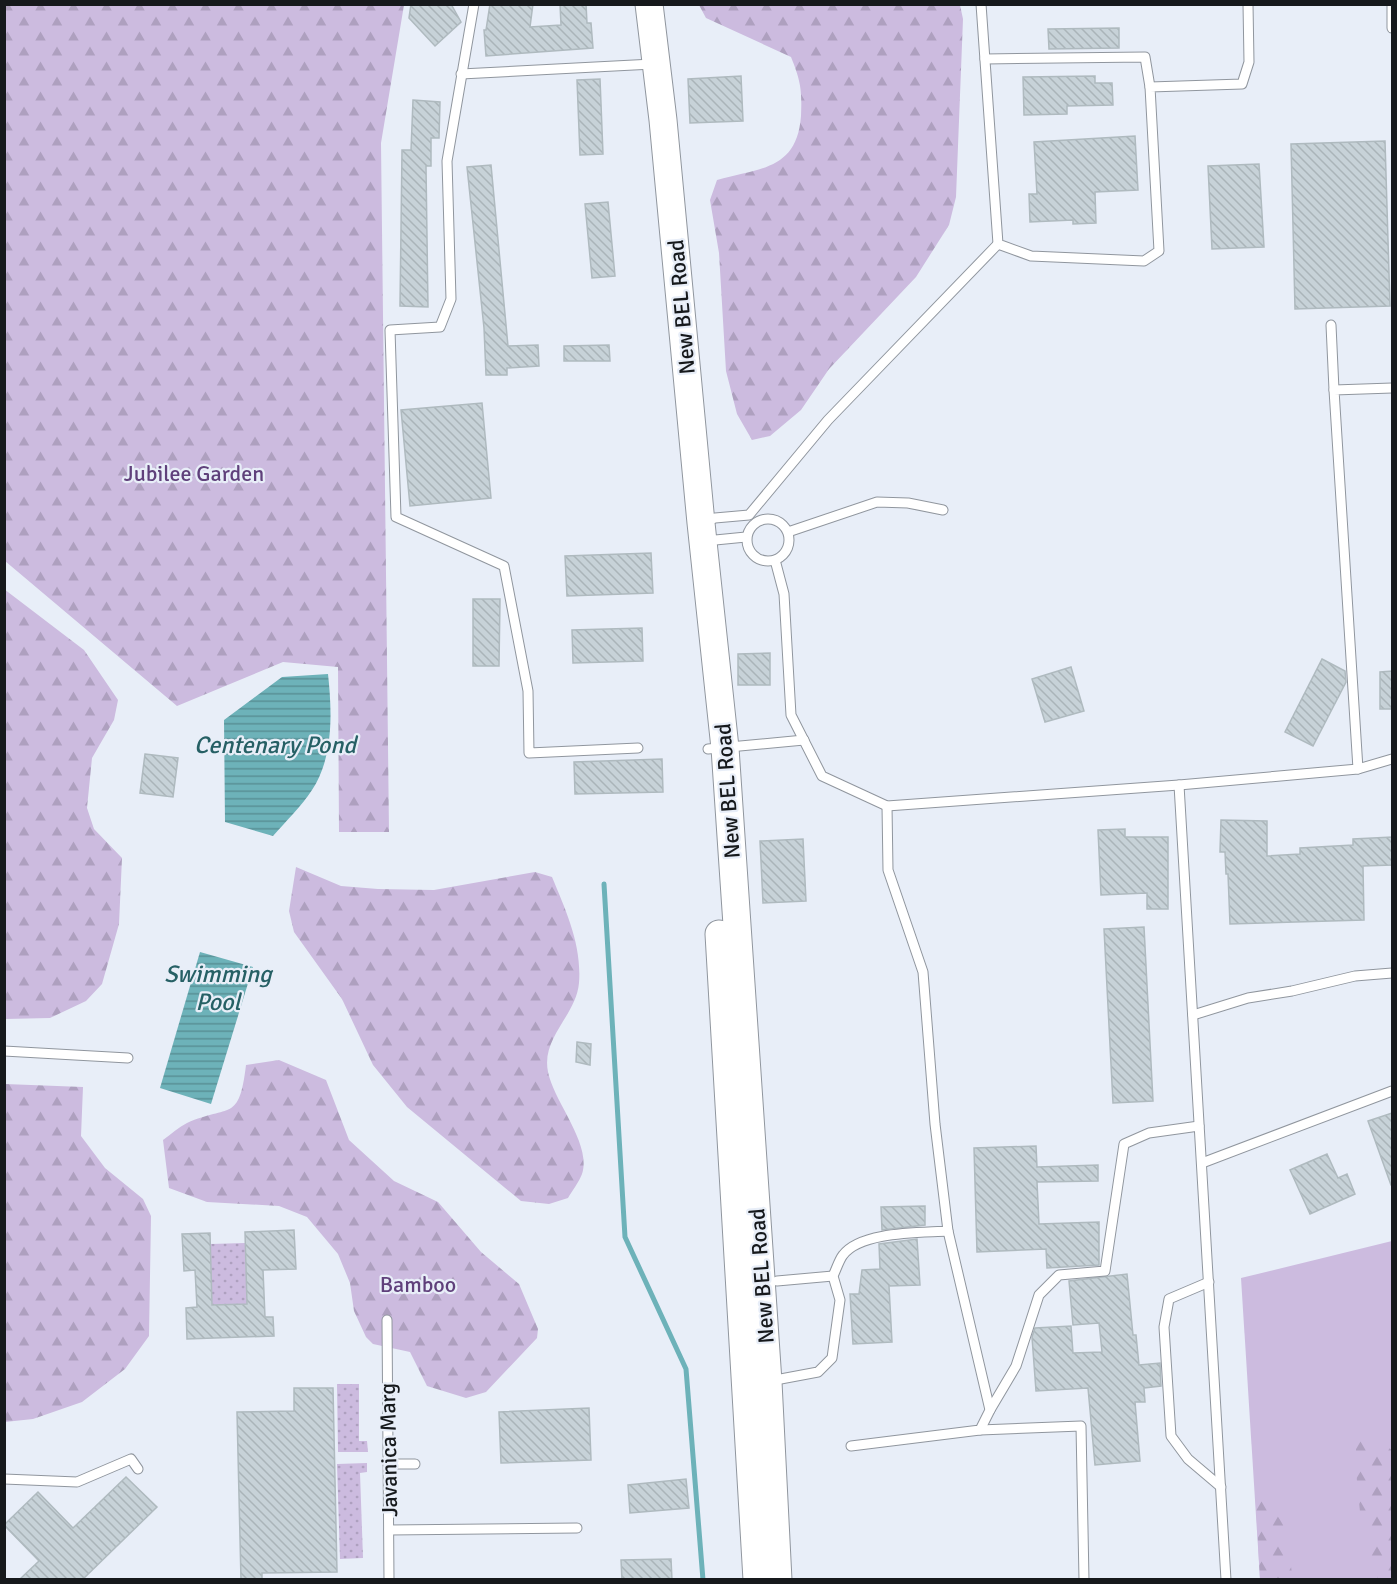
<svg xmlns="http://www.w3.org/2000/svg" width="1397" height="1584" viewBox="0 0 1397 1584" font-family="Signika,sans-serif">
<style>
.grass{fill:#ccbbdf}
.forest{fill:url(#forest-firs)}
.garden{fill:url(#garden-dots)}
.water{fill:url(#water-rules)}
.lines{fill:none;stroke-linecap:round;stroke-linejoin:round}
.stream{stroke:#6db2b9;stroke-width:5}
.building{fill:url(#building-back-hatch);stroke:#afbabf;stroke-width:1.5}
.lane-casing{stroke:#90969e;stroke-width:11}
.secondary-casing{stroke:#90969e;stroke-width:29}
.lane{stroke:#fff;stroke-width:9}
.secondary{stroke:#fff;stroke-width:27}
.labels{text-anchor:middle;stroke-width:4.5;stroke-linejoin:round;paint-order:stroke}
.street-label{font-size:22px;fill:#16191c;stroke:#e8eef8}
.park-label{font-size:22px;fill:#5f407b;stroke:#e8eef8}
.water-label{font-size:24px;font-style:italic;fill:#266065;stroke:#e8eef8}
</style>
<defs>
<pattern id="forest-firs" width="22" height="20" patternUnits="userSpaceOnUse" patternTransform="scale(1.5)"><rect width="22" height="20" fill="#ccbbdf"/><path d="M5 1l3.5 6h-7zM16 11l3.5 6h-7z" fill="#aea0bf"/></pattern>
<pattern id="garden-dots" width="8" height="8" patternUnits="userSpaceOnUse" patternTransform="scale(1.5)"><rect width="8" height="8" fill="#ccbbdf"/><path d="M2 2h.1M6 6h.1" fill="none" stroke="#aea0bf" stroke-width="1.8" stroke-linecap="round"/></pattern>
<pattern id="water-rules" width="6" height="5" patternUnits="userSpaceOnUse" patternTransform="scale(1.5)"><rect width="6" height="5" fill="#6db2b9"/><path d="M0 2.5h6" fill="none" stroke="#599096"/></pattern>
<pattern id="building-back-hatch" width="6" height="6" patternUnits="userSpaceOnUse" patternTransform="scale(1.5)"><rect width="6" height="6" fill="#c7d2d8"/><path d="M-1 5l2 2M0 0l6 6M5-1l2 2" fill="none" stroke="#aab4b9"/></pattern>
</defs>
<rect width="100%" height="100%" fill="#e8eef8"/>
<polygon class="grass" points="1392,1241 1392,1579 1260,1579 1241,1278"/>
<g class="forest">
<polygon points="4,5 404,5 381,143 389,832 339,832 338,667 283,662 177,706 5,561"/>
<path d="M699,5h261l3,14 -7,178 -7,28 -33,52 -87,92 -28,41 -31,26 -18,4 -15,-26 -11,-43 -7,-118 -9,-53 7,-20c43,-12 80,-10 84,-64 1,-26 0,-34 -10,-59l-85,-39z"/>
<polygon points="4,589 84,650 118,700 114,720 92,758 87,808 94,829 122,858 119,924 102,984 86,1001 50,1018 5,1019"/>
<path d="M296,867l45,19 37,3 56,1 101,-18 17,5c14,34 30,68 27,106 -3,33 -38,54 -31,89 6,30 44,72 34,102 -3,8 -10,17 -14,24l-19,6 -28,-3 -114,-94 -34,-42 -31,-66 -48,-67 -5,-21z"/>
<path d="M279,1060l47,20 23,60 45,41 44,21 43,50 38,32 19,45 -1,9 -51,54 -20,6 -39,-12 -17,-34 -37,-8 -7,-7 -12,-26 -4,-28 -12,-29 -31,-37 -28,-11 -72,-4 -38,-14 -6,-48c8,-6 16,-13 24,-17 43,-19 52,0 59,-58z"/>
<polygon points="5,1084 83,1087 81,1136 105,1168 143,1199 151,1216 149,1336 125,1369 82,1402 33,1419 5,1422"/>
<polygon points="1356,1426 1392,1450 1392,1579 1378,1579 1361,1522 1356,1471"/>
<polygon points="1255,1488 1284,1524 1293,1579 1260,1579"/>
</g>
<g class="garden">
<polygon points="245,1243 247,1304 212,1305 210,1244"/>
<polygon points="337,1384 359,1384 359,1441 367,1441 368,1452 338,1452"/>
<polygon points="367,1463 367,1472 360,1473 363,1558 340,1559 337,1464"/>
</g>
<g class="water">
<path d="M328,674c4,37 6,83 -16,116 -11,17 -26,31 -39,46l-48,-14 -1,-102 58,-43z"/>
<polygon points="200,952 253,967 211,1104 160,1088"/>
</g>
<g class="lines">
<polyline class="stream" points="604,884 625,1237 686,1369 703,1580"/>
</g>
<g class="building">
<polygon points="411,4 451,4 461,22 435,46 409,18"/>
<polygon points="490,4 533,4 530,27 561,25 560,4 586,4 587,23 591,23 593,48 486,56 484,30 486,30"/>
<polygon points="1119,28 1119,48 1049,49 1048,29"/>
<polygon points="741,76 743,121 690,123 688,79"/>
<polygon points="1095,76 1095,83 1112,83 1113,105 1067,106 1067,114 1024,115 1023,77"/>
<polygon points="600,79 603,154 580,155 577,80"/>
<polygon points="413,100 440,102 439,138 431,138 431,166 426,166 428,307 400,306 402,150 411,150"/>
<polygon points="1135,136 1138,190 1095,192 1096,223 1073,224 1073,220 1030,222 1029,194 1037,194 1034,142"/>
<polygon points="1385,141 1390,306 1295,309 1291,144"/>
<polygon points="1259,164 1264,247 1212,249 1208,166"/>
<polygon points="491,165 508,346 538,345 539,366 507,368 507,375 486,375 484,328 467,167"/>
<polygon points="608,202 615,276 592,278 585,204"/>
<polygon points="609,345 610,361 564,361 564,346"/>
<polygon points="482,403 491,498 410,506 401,410"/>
<polygon points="651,553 653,593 567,596 565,556"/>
<polygon points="473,599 500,599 499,666 473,666"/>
<polygon points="642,628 643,661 573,663 572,630"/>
<polygon points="770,653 770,685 738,685 738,654"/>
<polygon points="1322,659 1345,671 1346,682 1313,746 1285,732"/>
<polygon points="1071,667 1084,711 1045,722 1032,679"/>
<polygon points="1392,671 1392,709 1380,709 1380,672"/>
<polygon points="145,754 178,758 173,797 140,793"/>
<polygon points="662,759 663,792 575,794 574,762"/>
<polygon points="1221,820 1267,821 1267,856 1300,854 1300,848 1353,845 1353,839 1392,837 1392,865 1363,866 1364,920 1230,924 1228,874 1226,874 1225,852 1220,852"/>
<polygon points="1125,829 1125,837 1168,837 1168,909 1147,909 1147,893 1101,895 1098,830"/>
<polygon points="803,839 806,901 763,903 760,841"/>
<polygon points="1144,927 1153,1101 1113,1103 1104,929"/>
<polygon points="577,1042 591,1044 590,1065 576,1062"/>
<polygon points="1392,1113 1392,1185 1391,1185 1368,1121"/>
<polygon points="1036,1146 1037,1167 1098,1165 1098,1181 1037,1182 1039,1224 1099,1222 1099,1265 1047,1268 1046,1249 977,1252 974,1148"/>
<polygon points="1327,1154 1338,1178 1347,1174 1355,1194 1310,1214 1290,1170"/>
<polygon points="925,1206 925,1225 882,1230 881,1207"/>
<polygon points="294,1230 296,1269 263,1270 265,1317 273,1317 274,1336 187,1339 186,1308 197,1307 195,1270 184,1271 182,1234 210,1233 212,1305 247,1304 245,1232"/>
<polygon points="917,1239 920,1285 889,1286 892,1342 853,1344 850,1294 859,1294 862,1270 880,1269 879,1244"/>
<polygon points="1127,1274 1133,1335 1136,1335 1139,1365 1160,1363 1161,1386 1144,1388 1145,1402 1135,1402 1140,1461 1095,1465 1088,1388 1036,1391 1032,1337 1035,1328 1071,1326 1073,1353 1102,1352 1099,1323 1073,1325 1069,1281"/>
<polygon points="294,1388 333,1388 337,1572 262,1573 262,1580 241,1580 237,1412 294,1411"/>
<polygon points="589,1408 591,1460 501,1463 499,1412"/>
<polygon points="126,1477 157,1507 82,1580 19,1580 39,1561 4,1525 38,1492 73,1528"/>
<polygon points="686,1479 689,1508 630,1513 628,1485"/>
<polygon points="671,1559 672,1580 622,1580 621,1560"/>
</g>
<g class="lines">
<g class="lane-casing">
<g id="lane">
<polyline points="474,4 447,161 451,299 440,327 390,330 396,517 504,566 528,691 529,753 638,748"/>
<polyline points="981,4 998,244 1031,256 1144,261 1159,251 1150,87 1242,84 1249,62 1248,4"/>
<polyline points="1392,4 1392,28"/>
<polyline points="985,59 1145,57 1150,87"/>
<polyline points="461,74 653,64"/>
<polyline points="1331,325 1334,390"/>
<circle cx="768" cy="540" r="21"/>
<polyline points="704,522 715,518 749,515 828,420 998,244"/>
<polyline points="788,532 877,502 908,503 943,510"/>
<polyline points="705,541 746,537"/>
<polyline points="775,560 784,594 791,715 822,776 887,806 1179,785 1358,769 1334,390 1392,388"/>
<polyline points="708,749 804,740"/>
<polyline points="1358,769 1392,759"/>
<polyline points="1179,785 1226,1580"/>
<polyline points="1193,1015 1248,998 1292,991 1355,976 1392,973"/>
<polyline points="4,1051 128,1058"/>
<polyline points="1202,1163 1392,1091"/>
<polyline points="777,1281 833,1276"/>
<polyline points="1209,1282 1169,1299 1164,1327 1171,1436 1188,1459 1221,1487"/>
<polyline points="387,1320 389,1580"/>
<path d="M770,1381l48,-9 14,-14 8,-58 -7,-24c3,-6 6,-16 10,-21 18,-24 78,-22 105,-24l-13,-107 -12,-152 -35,-102 -1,-64"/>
<polyline points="990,1410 1016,1366 1039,1295 1059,1275 1105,1271 1124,1144 1149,1133 1199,1126"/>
<polyline points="980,1430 1081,1426 1084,1580"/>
<polyline points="851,1446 980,1430 990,1410 948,1231"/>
<polyline points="388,1464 415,1464"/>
<polyline points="4,1479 77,1482 131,1459 138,1469"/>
<polyline points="389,1530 577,1528"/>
</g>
</g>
<g class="secondary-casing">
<g id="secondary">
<polyline points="649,4 663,120 701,523 725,748 768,1382 778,1580"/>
<polyline points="719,934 757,1580"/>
</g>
</g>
<use href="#lane" class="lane"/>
<use href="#secondary" class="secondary"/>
</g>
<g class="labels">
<g class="street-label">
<text transform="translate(681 307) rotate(-95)" y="8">New BEL Road</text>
<text transform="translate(727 791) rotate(-94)" y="8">New BEL Road</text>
<text transform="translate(761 1276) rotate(-94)" y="8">New BEL Road</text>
<text transform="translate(388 1450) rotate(-91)" y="8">Javanica Marg</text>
</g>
<g class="park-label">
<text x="194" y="481">Jubilee Garden</text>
<text x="418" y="1292">Bamboo</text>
</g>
<g class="water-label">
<text x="275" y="753">Centenary Pond</text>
<text x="218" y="982">Swimming<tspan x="218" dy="28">Pool</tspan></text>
</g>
</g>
<rect width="1397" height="1584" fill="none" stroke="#16191c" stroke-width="12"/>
</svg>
